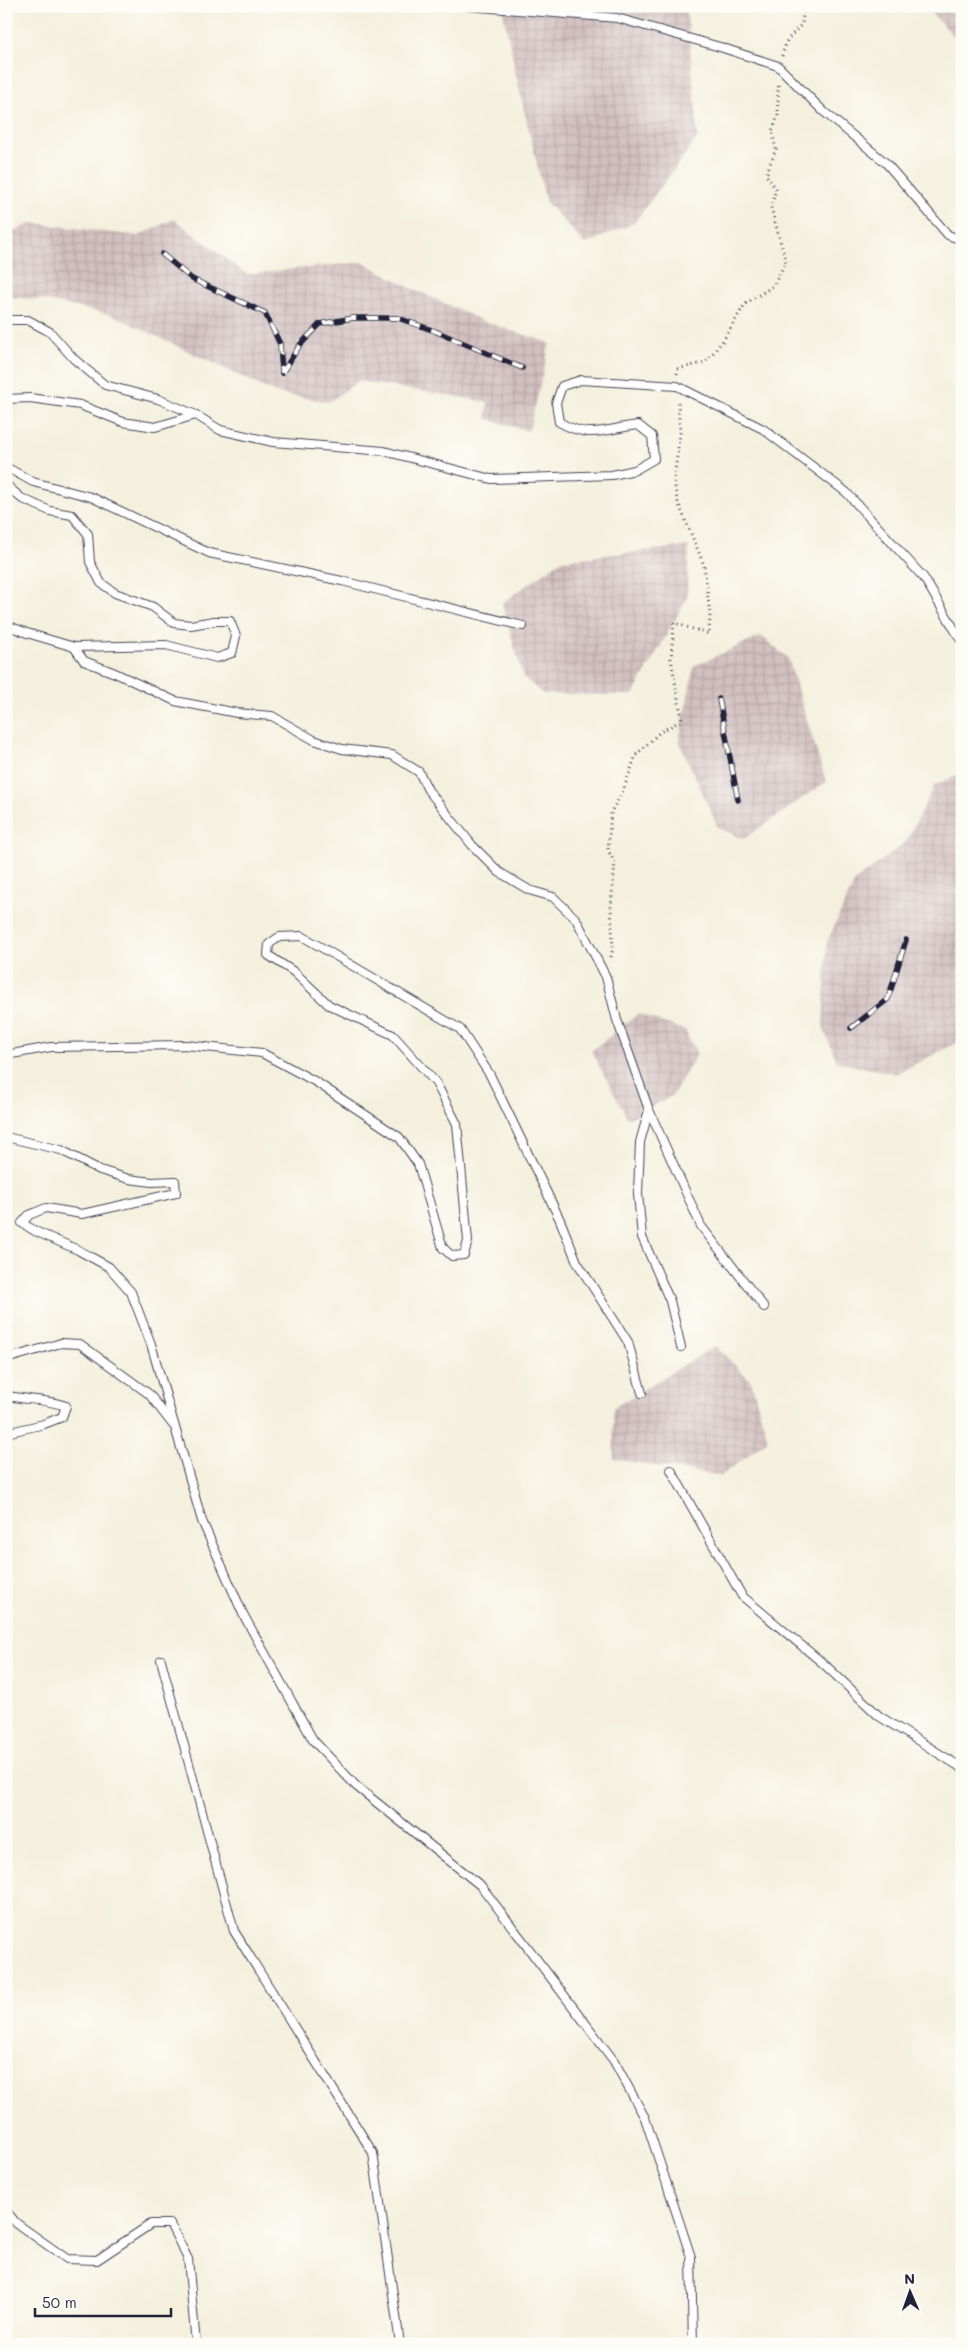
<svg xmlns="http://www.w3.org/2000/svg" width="968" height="2350" viewBox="0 0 968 2350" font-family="Mali,sans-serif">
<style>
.industrial{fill:url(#industrial-grid)}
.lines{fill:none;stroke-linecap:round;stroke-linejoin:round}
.lane-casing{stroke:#424153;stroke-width:10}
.path{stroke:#424153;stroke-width:3;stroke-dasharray:1 4;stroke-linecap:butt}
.lane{stroke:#fff;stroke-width:8}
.rail-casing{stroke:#22223b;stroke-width:5.5}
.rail{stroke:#fdfcf7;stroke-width:4;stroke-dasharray:11;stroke-linecap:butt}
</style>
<defs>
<pattern id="industrial-grid" width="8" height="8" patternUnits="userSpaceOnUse" patternTransform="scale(1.25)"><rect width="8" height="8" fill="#d2bfbf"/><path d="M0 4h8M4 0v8" fill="none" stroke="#b4a4a5"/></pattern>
</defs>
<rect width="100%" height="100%" fill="#fdfcf7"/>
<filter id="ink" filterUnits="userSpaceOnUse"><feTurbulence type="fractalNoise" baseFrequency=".02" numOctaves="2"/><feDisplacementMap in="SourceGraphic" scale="10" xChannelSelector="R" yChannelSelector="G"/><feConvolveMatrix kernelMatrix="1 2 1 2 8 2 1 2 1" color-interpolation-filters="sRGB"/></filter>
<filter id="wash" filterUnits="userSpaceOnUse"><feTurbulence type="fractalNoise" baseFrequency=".0096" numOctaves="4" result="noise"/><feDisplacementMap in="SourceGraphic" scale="20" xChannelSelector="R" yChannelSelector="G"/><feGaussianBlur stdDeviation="1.12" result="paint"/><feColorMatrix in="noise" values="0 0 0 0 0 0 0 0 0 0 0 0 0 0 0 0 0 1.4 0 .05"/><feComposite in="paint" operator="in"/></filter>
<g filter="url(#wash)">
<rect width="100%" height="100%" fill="#f4f0dd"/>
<g class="industrial">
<polygon points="502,6 684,6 688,22 698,137 634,223 585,244 546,202 519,89"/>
<polygon points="924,6 962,6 962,38 957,39"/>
<polygon points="174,219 246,274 363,262 409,287 485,322 550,343 529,431 486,419 488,402 358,381 329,402 276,393 112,315 44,300 6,297 6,234 33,223 138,236"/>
<polygon points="689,546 687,598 633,695 543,694 523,677 502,603 562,560"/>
<polygon points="761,636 788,658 826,782 744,839 718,828 679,741 694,666"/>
<polygon points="962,773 962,1040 896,1074 837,1062 823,1027 827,942 855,881 906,842 934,786"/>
<polygon points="638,1014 685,1030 697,1054 672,1096 628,1119 591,1051"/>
<polygon points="715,1346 751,1381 768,1440 721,1476 614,1459 613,1408"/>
</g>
</g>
<g filter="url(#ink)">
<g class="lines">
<g class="lane-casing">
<g id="lane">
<polyline points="468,6 617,18 720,47 778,66 823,111 886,163 948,235 962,240"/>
<polyline points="6,320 28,320 50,332 74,359 105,385 158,399 196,415"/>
<path d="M6,399l24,-1 50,7 43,17 32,5 41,-12 24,15 53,12 111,9 107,28 121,-4 23,-5 19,-11 -2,-23 -14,-11c-34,4 -47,15 -79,-3l-3,-19 6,-17 19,-6 96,6 86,43 83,63 78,86 38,64"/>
<polyline points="6,467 33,482 91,497 209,553 342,581 523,626"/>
<polyline points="6,485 21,498 50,511 72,515 88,534 90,562 101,583 115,593 153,607 174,623 191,625 214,621 230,621 236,636 232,653 217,658 166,645 74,647 84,661 115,673 175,701 237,713 272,716 314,740 342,749 392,755 419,772 428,790 472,845 499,872 529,890 553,897 576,919 606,977 617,1020 649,1110 701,1226 764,1307"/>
<polyline points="6,625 27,633 74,647"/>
<polyline points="6,1055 51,1047 186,1045 262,1053 316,1082 399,1137 418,1164 443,1248 452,1256 464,1255 468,1241 457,1124 436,1083 393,1035 329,1005 294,972 268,955 269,944 279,937 302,936 460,1029 490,1075 560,1220 577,1262 628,1342 642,1393"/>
<polyline points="649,1110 640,1142 638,1194 642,1237 670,1301 681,1347"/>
<polyline points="6,1137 61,1150 100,1170 129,1179 152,1182 175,1181 176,1193 82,1214 46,1208 29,1215 22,1223 35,1231 78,1250 109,1267 131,1292 151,1344 202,1521 243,1614 313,1740 356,1786 481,1886 614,2061 645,2118 691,2257 693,2344"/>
<polyline points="6,1359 61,1343 80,1344 149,1394 173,1425"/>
<path d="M6,1393l2,3c19,4 39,3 58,10l-4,11 -18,7 -38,9"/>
<polyline points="671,1470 742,1596 825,1665 879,1716 962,1768"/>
<polyline points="161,1660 234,1931 373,2153 400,2344"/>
<polyline points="6,2211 16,2223 67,2259 97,2260 151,2224 170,2224 188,2259 196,2344"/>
</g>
</g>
<g class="path">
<polyline points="782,56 787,40 802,24 804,6"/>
<polyline points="677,374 678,369 706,362 724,339 745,304 773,286 786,262 771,207 776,189 766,175 776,149 772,131 778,116 778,84"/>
<polyline points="611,957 613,948 611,907 615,863 608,850 611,812 623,791 636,755 660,732 682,720 671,659 674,623 709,634 710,615 704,565 677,500 674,479 680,433 678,401"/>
</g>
<use href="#lane" class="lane"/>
<g class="rail-casing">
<g id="rail">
<polyline points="162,254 192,279 265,313 280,344 282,373"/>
<polyline points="282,373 300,345 320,324 353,318 398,318 435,331 522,368"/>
<polyline points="719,699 738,800"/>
<polyline points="851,1028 888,999 906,940"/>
</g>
</g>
<use href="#rail" class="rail"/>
</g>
</g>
<rect width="968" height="2350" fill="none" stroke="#fdfcf7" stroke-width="25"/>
<g transform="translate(910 2292) rotate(358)" stroke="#fdfcf7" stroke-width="4" paint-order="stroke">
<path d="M0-4L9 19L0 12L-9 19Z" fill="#22223b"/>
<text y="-8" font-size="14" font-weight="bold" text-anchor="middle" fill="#22223b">N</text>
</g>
<path d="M35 2308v8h136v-8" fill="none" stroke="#22223b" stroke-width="2.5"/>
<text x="42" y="2308" font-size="15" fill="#22223b" stroke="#fdfcf7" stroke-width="4" paint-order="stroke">50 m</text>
</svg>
